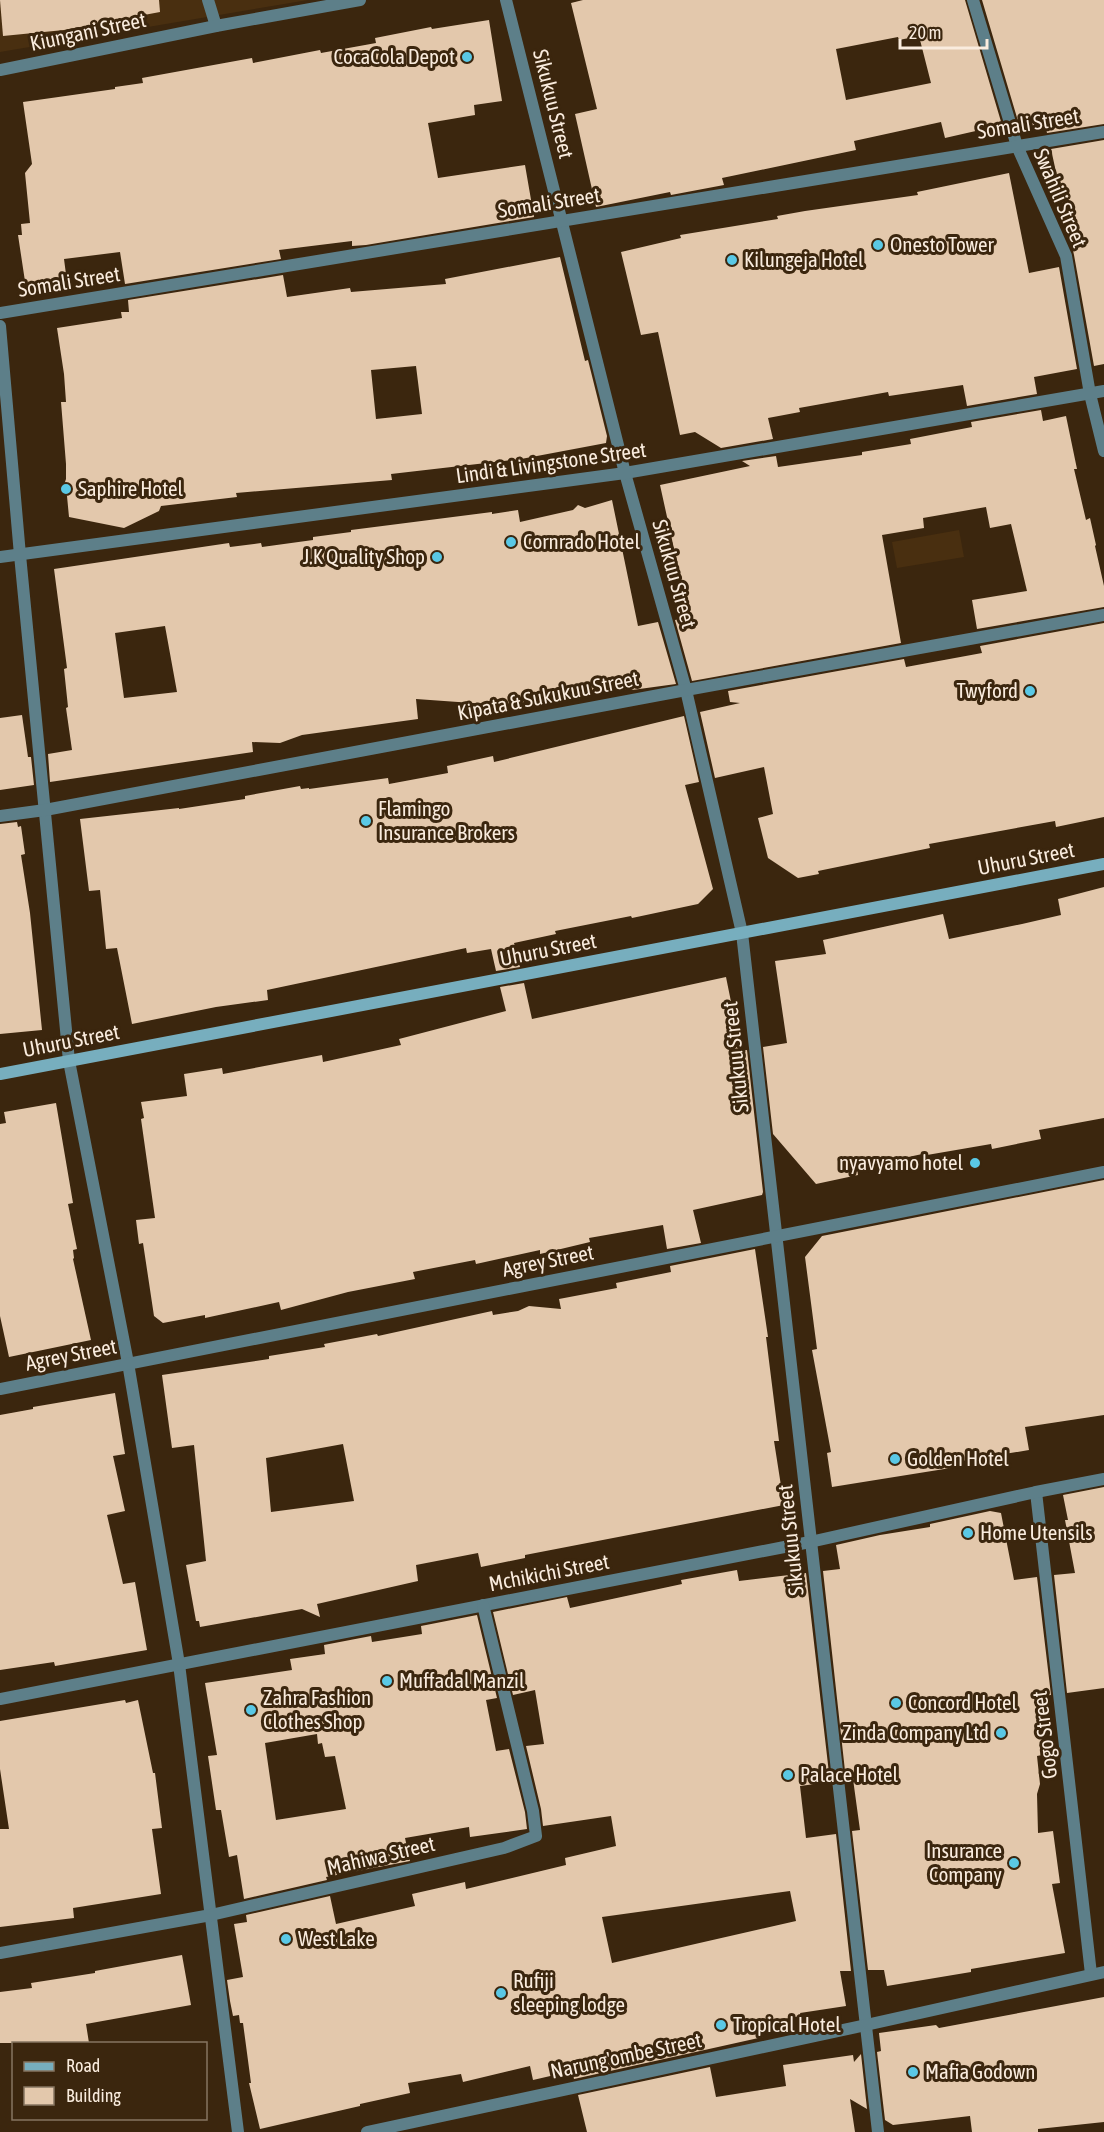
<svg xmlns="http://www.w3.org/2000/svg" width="1104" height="2132" viewBox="0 0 1104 2132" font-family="'Asap Condensed',sans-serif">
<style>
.built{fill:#492f10}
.building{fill:#e3c8ac;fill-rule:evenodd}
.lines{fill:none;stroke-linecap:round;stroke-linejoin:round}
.service{stroke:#5d7f89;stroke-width:12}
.minor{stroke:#5d7f89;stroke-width:12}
.secondary{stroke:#77aebe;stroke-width:12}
.poi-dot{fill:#5ac8e5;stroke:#3b260e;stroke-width:2}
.labels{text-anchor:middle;stroke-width:6;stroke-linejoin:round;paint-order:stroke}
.street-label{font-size:21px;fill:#faecde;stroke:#3b260e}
.poi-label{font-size:21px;fill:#faecde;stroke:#3b260e;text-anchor:start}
</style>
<rect width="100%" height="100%" fill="#3b260e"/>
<g class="built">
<polygon points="0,0 308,0 0,52"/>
<polygon points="959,530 964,557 897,568 892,542"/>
</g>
<g class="building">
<polygon points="0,0 159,0 160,12 64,30 3,36"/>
<path d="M583,0h382l37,125 -57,13 -4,-16 -87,19 2,9 -134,28 2,7 -53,10 -1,-3 -74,15 -21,-93 22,-5 -26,-106zM919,36l12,47 -85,17 -10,-51 62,-12 1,3z"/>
<polygon points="982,0 1104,0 1104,124 1047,133 1045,124 1033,126 1031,118 1018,121"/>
<polygon points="489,20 502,101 474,105 475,115 428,123 438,178 525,165 534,217 366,245 352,246 352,241 279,250 281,259 125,284 120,252 64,259 67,282 26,288 18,235 22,235 21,224 30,223 25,173 32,164 23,102 115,89 115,87 143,83 142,78 252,58 253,63 320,50 321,53 376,43 375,38 431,27 432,29"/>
<polygon points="1104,140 1104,364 1094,366 1074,255 1051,149"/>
<polygon points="1009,173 1029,273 1059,267 1077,369 1034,377 1037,394 967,406 963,385 889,396 888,392 799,408 800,412 768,418 773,439 721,448 695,432 680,435 658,332 641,335 621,252 681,238 680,235 778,219 777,216 805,211 918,195 917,192"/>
<path d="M560,257l25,104 3,-1 19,76 -1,7 -85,16 -130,15 1,6 -156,13 1,4 -76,9 -2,5 -35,17 -55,-11 -2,-21 -5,-5 4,-12v-15l-5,-62h5l-2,-28 -7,-46 65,-10 -1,-6h8l-1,-12 155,-25 4,22 63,-9 1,4 95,-8 -1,-5zM416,366l6,48 -46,5 -5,-49z"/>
<polygon points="1041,410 1043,421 1066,416 1077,469 1074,469 1086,520 1090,518 1096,545 1095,546 1104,586 1104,607 977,629 972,600 1027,591 1011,524 990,528 986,507 923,518 924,528 882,535 901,643 692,681 675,620 689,617 660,485 750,466 742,461 776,456 778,467 862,455 862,452 911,444 910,439 972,427 971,422"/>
<path d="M612,500l26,126 20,-4 18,62 -44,6 -21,-2 -13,-5 -6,8 -25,6 -67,8 -84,-6 2,20 -116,16 -22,8 -28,-1 1,10 -203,30 -2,-28 24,-4 -6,-42 2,-1 -4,-38 3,-1 -13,-99 175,-26 1,4 31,-4 1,4 51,-7v-3l38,-5v-2l141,-18v2l26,-4 2,12 53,-12 5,-5 7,3zM165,626l12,66 -53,6 -9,-65z"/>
<polygon points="1104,623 1104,817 1056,827 1055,821 929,844 930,848 818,871 819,874 798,878 768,858 758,818 773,814 764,767 715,778 700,712 740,703 730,702 728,691 904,659 906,667 982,653 980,646"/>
<polygon points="22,715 28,757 31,757 34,785 0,790 0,718"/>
<polygon points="684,716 699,782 685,785 713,889 698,904 632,918 631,916 555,931 556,934 514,943 520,967 496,971 491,949 467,953 466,948 267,990 268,1000 216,1007 132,1024 117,948 106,949 100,890 89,891 80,819 179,808 179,809 245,799 245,796 300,786 301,789 309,788 309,789 388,778 389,784 448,773 447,766 493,756 494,762"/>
<polygon points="17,822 18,827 21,826 25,854 21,855 30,913 42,1030 0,1034 0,824"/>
<polygon points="1104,887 1104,1118 1039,1130 1041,1139 992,1149 991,1144 927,1155 927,1153 857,1168 858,1175 816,1184 773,1134 763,1047 787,1043 775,961 826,954 823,940 943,914 949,939 1022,924 1061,915 1058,899"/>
<polygon points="726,977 741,1051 747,1050 763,1192 762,1195 693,1210 701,1243 667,1249 663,1225 589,1238 590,1242 540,1254 540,1250 476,1264 475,1260 413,1272 415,1279 348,1292 281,1310 279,1302 205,1318 205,1315 163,1323 154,1316 143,1243 139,1244 136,1220 155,1218 141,1119 144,1118 141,1102 187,1096 184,1074 222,1068 223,1074 322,1055 323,1062 401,1045 399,1039 506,1011 500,987 524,983 532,1019"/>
<polygon points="56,1103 73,1203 68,1204 77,1249 73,1250 74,1258 73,1259 91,1340 9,1357 0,1316 0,1124 6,1123 4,1112"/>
<polygon points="1104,1180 1104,1415 1025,1427 1029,1450 962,1461 963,1466 832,1487 827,1453 831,1452 812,1350 817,1349 805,1257 822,1236"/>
<path d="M755,1249l13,88h-2l13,104h-5l10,64 -259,50v3l-44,9 -3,-14 -62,12 2,16 -101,23 3,13 -18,-8 -102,18 -1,-6h-3l-10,-56 20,-4 -12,-116 -22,3 -10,-73 107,-16v-3l56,-9 -1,-3 53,-10 1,2 114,-25 1,4 25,-4 11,-5 32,3 -2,-10 58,-11 -1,-5 55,-11 -1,-6zM343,1444l11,57 -83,11 -5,-54z"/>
<polygon points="115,1393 125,1454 113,1456 125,1511 107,1515 123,1584 135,1582 147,1650 55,1666 54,1662 0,1670 0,1415 33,1409 33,1407"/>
<polygon points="1104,1487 1104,1688 1067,1693 1054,1575 1075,1573 1065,1520 1068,1520 1063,1495"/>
<polygon points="990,1511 1001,1513 1014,1580 1037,1577 1051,1695 1040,1696 1047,1754 1037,1756 1040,1784 1037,1794 1038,1833 1053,1831 1060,1883 1052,1884 1065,1953 971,1969 971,1972 887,1986 884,1970 868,1970 852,1831 860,1830 853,1779 846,1780 823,1571 840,1569 836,1545 880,1535 930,1527 930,1524"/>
<path d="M737,1570l2,11 67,-8 24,209 -30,4 6,52 30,-4 15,137h-11l6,35 -46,7 1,3 -41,7 3,14 -189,42 -2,-8 -39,9 -3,-14 -67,16 -2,-8 -53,9 2,10 -50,11v2l-100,23 -11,-46h2l-8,-60h-3l-1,-8 -6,1 -3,-15 -3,-21 16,-3 -9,-53 13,-2 -1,-7 84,-19 6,28 79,-18 -3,-12 53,-12 1,7 100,-24 -1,-7 51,-12 -5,-30 -68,10 -2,-17 -15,-63 18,-2 -9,-54 -22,5 -20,-83 74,-15 3,11 112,-24 -1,-4zM790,1891l6,30 -184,42 -10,-46z"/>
<path d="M477,1615l20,83 -11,2 10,51 13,-2 16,63 2,17 -57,8 -1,-10 -64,11 5,23 -84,16 1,3 -83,19 -7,-44 -8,2 -8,-47h-5l-8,-54 9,-1 -12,-72 87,-13 -2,-11 35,-5 -1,-9 47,-9 1,6 50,-8 -1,-8zM317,1734l1,10 4,-1 3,14 10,-1 11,53 -70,11 -11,-77z"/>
<polygon points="125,1700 126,1703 138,1700 153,1773 155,1773 162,1828 152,1829 161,1894 73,1908 74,1918 0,1927 0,1829 9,1829 0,1769 0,1721"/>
<polygon points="182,1955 191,2005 86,2024 89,2043 0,2043 0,1992 32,1988 31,1983 95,1973 95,1971"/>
<polygon points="1104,1997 1104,2122 1038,2129 1038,2132 972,2132 970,2116 893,2125 885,2120 877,2052 881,2051 879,2033 936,2025 939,2028"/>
<polygon points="861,2054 867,2109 850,2099 855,2132 587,2132 578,2095 710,2067 716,2097 786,2086 783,2065 853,2055 854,2062"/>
</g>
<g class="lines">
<polyline class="service" points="208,0 216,26"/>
<g class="minor">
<polyline points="506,0 625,473 686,690 742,933 878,2132"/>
<polyline points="973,0 1017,146 1066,256 1090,394 1104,451"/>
<polyline points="0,70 216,26 360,0"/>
<polyline points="0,313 1104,132"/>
<polyline points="0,326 20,555 69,1061 128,1363 179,1664 238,2132"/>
<polyline points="0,557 625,473 1104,391"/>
<polyline points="0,816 45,810 686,690 1104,615"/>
<polyline points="0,1389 1104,1172"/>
<polyline points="1036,1492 1091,1974"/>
<polyline points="0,1699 810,1542 1036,1492 1104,1479"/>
<polyline points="0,1953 211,1915 504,1848 536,1836 533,1811 483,1605"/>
<polyline points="367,2132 866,2025 1104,1972"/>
</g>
<polyline class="secondary" points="0,1074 1104,864"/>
</g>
<g class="poi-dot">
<circle cx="467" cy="57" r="6"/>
<circle cx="878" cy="245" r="6"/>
<circle cx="732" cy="260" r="6"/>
<circle cx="66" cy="489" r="6"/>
<circle cx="511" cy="542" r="6"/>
<circle cx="437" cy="557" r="6"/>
<circle cx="1030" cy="691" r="6"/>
<circle cx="366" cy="821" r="6"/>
<circle cx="975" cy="1163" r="6"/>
<circle cx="895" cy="1459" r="6"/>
<circle cx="968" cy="1533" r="6"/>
<circle cx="387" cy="1681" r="6"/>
<circle cx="896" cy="1703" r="6"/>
<circle cx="251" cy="1710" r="6"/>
<circle cx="1001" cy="1733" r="6"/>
<circle cx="788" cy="1775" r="6"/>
<circle cx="1014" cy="1863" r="6"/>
<circle cx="286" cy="1939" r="6"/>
<circle cx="501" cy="1993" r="6"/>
<circle cx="721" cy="2025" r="6"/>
<circle cx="913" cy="2072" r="6"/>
</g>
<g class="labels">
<g class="street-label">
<text transform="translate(88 32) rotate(-12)" y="7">Kiungani Street</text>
<text transform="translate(553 104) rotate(76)" y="7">Sikukuu Street</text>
<text transform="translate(1028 124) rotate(-9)" y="7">Somali Street</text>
<text transform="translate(1060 198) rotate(67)" y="7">Swahili Street</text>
<text transform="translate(549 203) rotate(-9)" y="7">Somali Street</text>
<text transform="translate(69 282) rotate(-9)" y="7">Somali Street</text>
<text transform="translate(551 463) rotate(-8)" y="7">Lindi &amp; Livingstone Street</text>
<text transform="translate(674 574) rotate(74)" y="7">Sikukuu Street</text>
<text transform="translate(548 696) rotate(-11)" y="7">Kipata &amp; Sukukuu Street</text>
<text transform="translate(1026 859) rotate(-11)" y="7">Uhuru Street</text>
<text transform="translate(548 950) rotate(-11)" y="7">Uhuru Street</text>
<text transform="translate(71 1041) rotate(-11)" y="7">Uhuru Street</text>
<text transform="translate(736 1057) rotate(-96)" y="7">Sikukuu Street</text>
<text transform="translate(548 1261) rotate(-11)" y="7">Agrey Street</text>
<text transform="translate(71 1355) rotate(-11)" y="7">Agrey Street</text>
<text transform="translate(791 1540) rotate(-96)" y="7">Sikukuu Street</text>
<text transform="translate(549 1573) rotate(-11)" y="7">Mchikichi Street</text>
<text transform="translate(1045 1735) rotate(-97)" y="7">Gogo Street</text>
<text transform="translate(381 1856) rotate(-13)" y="7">Mahiwa Street</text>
<text transform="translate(626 2056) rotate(-12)" y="7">Narung'ombe Street</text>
</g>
<g class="poi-label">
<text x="455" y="64" text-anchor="end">CocaCola Depot</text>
<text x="890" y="252">Onesto Tower</text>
<text x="744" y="267">Kilungeja Hotel</text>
<text x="78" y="496">Saphire Hotel</text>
<text x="523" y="549">Cornrado Hotel</text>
<text x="425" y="564" text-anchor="end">J.K Quality Shop</text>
<text x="1018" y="698" text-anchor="end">Twyford</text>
<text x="378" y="816">Flamingo<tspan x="378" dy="24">Insurance Brokers</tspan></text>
<text x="963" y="1170" text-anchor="end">nyavyamo hotel</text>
<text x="907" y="1466">Golden Hotel</text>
<text x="980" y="1540">Home Utensils</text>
<text x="399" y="1688">Muffadal Manzil</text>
<text x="263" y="1705">Zahra Fashion<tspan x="263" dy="24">Clothes Shop</tspan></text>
<text x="908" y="1710">Concord Hotel</text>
<text x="989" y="1740" text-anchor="end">Zinda Company Ltd</text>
<text x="800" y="1782">Palace Hotel</text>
<text x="1002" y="1858" text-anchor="end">Insurance<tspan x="1002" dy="24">Company</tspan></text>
<text x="298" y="1946">West Lake</text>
<text x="513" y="1988">Rufiji<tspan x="513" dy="24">sleeping lodge</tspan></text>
<text x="733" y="2032">Tropical Hotel</text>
<text x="925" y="2079">Mafia Godown</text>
</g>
</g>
<rect x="12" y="2042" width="195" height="78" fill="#3b260e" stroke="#877561" stroke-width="1.5"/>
<rect x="24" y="2062" width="30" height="9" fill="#77aebe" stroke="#877561" stroke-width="1.5"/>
<text x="66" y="2072" font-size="18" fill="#faecde">Road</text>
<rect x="24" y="2087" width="30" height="18" fill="#e3c8ac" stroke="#877561" stroke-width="1.5"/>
<text x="66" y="2102" font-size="18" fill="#faecde">Building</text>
<path d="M900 39v9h87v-9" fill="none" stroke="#faecde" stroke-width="3"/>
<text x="909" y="39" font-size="18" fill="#faecde" stroke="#3b260e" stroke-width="4.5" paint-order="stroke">20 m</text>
</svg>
